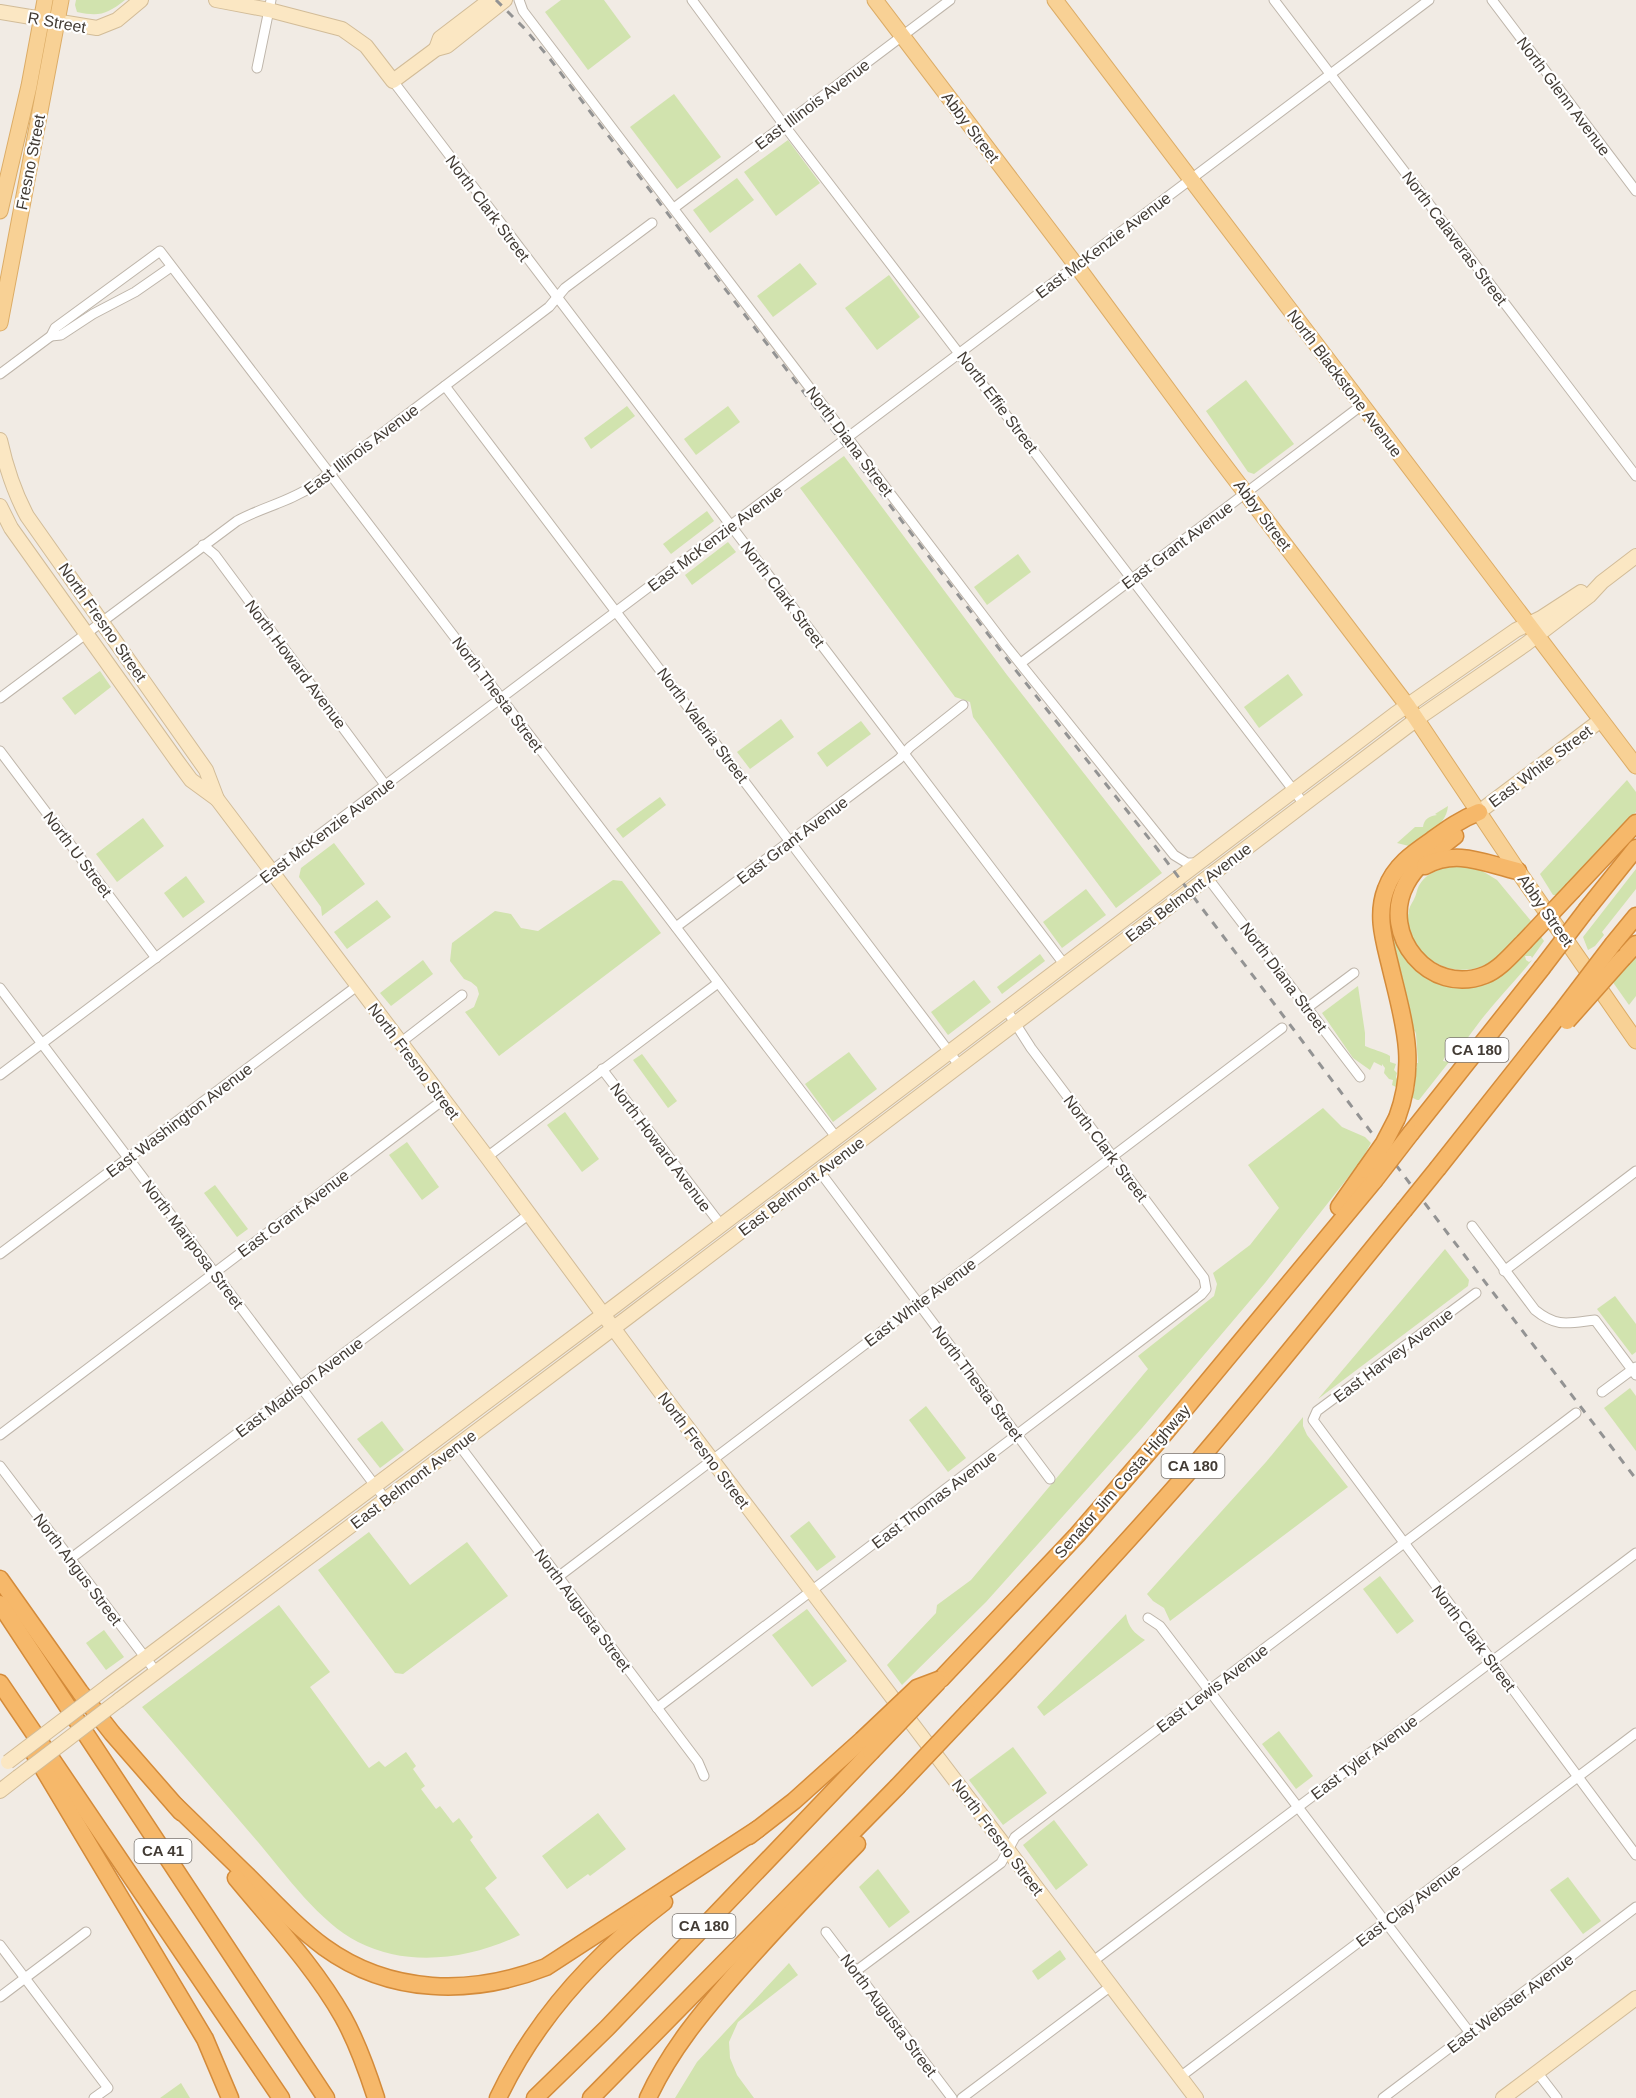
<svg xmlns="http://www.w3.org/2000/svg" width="1636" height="2098" viewBox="0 0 1636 2098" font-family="Helvetica,sans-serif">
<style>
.green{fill:#d1e3ae}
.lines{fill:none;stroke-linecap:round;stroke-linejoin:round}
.street-casing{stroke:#beb5aa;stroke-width:11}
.secondary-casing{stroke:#d2bc98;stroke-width:16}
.primary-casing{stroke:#dcac66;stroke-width:17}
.highway-casing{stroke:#d48b3a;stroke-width:19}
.street{stroke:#fff;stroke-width:9}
.secondary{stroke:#fbe7c3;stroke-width:14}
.primary{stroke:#f8d195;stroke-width:15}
.highway{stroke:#f6b86a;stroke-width:16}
.rail{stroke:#939393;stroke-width:3;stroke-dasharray:8 8;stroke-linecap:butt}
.secondary-bridge-casing{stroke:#d2bc98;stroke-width:16;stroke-linecap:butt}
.highway-bridge-casing{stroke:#d48b3a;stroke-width:19;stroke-linecap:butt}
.secondary-bridge{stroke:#fbe7c3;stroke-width:14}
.highway-bridge{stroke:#f6b86a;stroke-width:16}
.labels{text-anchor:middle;stroke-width:4.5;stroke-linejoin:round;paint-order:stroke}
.shield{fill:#fff;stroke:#7b7671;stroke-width:1.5}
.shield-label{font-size:15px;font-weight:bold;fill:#423b34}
.street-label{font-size:16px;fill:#423b34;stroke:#fff}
</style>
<rect width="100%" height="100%" fill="#f1ebe4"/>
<g class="green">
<path d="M76,0h49c-18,14 -25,17 -48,12l-2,-7z"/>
<polygon points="561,0 604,0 631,37 588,70 545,12"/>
<polygon points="674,94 721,157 677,189 630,127"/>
<polygon points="788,140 820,183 776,216 744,172"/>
<polygon points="737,178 754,200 710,233 693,210"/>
<polygon points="800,263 817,284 773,317 757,296"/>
<polygon points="889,275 920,317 877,350 845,308"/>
<polygon points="1246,380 1294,444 1254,474 1248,472 1206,411"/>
<polygon points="627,406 635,416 591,449 584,438"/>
<polygon points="728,406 740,422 696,455 684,439"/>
<polygon points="844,456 1007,675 1162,873 1116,908 973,717 970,702 955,697 800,488"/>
<polygon points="707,511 714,521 671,554 663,544"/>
<polygon points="728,542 736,552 692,585 685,575"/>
<polygon points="1018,554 1031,572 987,605 974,587"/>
<polygon points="100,671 111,687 75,715 62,698"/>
<polygon points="1288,674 1303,695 1259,728 1244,707"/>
<polygon points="781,719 794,737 750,769 737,752"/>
<polygon points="861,721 871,734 827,767 817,753"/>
<polygon points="1627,780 1636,792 1636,812 1559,895 1553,895 1540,874"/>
<polygon points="660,797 666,805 623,838 616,829"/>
<path d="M1448,806c-2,22 -25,27 -39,40l-12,-3 18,-16h8c1,-8 6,-11 14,-12l-2,-1z"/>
<polygon points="143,818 164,846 117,882 96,854"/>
<polygon points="334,843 365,884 322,916 321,907 299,877 301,868"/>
<path d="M1460,865l19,4 18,11 34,41 -3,7c-13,14 -27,31 -46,38 -35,15 -82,-16 -73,-56 1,-5 4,-8 6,-13 2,-4 2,-9 5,-13 8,-13 26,-17 40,-19z"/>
<polygon points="1636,869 1636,889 1602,932 1604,935 1595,946 1588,950 1583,937"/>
<polygon points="186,876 205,902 183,918 164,893"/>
<polygon points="613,880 622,881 661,933 499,1056 465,1012 474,1007 479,994 477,987 471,982 464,979 450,961 452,943 495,911 511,914 521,928 538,931"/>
<polygon points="1086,889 1106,915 1062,948 1043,922"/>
<polygon points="377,900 391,917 347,949 334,932"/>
<path d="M1539,934l5,7 -12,17 -1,-2h-6l1,4 3,2 3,-2c-18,23 -40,44 -57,68 -9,12 -15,21 -25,32v-3l-5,-1 -2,5 6,1 -30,38h-2l-6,-3 4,-9 -1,-20h3l-1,-5h2l-2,-29 -1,-3 -2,1 -4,-27 -17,-70h4l55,51 9,-1z"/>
<polygon points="1040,954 1045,961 1002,994 997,987"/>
<polygon points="1636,954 1636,996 1629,1005 1612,981"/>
<polygon points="423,960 433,974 391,1006 380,993"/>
<polygon points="974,980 991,1002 948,1035 931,1012"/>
<path d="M1358,986l7,47v13c8,4 17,5 25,10v6l6,2 -2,6 3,3 -1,4 3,7 -3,3 -4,-2 1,-5 -4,-1 -5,-6 1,-5 -3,-4v2l-8,-4 -4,8 -17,-12 -31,-45z"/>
<polygon points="849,1052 877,1089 833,1122 805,1084"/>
<polygon points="642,1054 677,1101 668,1108 633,1060"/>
<polygon points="1323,1108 1342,1127 1365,1137 1371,1143 1361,1161 1265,1283 1142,1428 986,1602 902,1685 887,1665 936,1613 937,1605 971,1580 1148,1369 1138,1356 1214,1296 1217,1284 1213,1273 1250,1245 1279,1208 1248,1165"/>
<polygon points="565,1112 599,1159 582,1172 547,1125"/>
<polygon points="407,1142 439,1187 422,1200 389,1155"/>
<polygon points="215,1185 248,1229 237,1237 204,1193"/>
<polygon points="1445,1249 1469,1280 1468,1286 1318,1399"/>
<polygon points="1615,1296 1636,1324 1636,1352 1632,1355 1597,1309"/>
<polygon points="1630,1388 1636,1396 1636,1451 1604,1408"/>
<polygon points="926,1406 966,1458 948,1472 909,1420"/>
<polygon points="1303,1417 1303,1426 1307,1435 1348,1487 1170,1621 1164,1608 1153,1601 1147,1594 1266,1462"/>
<polygon points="382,1421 404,1450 380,1468 357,1439"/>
<polygon points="809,1521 836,1557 817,1571 790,1536"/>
<polygon points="369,1532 410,1585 467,1542 508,1596 403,1674 395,1673 318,1570"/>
<polygon points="1380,1576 1414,1621 1397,1634 1363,1589"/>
<path d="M279,1605l51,67 -20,15 59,81 10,-7 6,6 21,-15 10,14 -3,3 12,17 -4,3 15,20 4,-3 13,17 6,-5 14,19 -3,3 27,38 -12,10 35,47c-50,24 -111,33 -162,7 -38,-19 -73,-68 -100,-100 -39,-45 -77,-90 -116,-135z"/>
<polygon points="807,1609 847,1661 812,1687 772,1635"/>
<path d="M1126,1614c2,13 8,19 19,26l-101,76 -7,-9z"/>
<polygon points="104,1630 124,1657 106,1670 86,1643"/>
<polygon points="1279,1731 1313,1776 1296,1789 1262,1744"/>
<polygon points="1013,1747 1047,1793 1003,1825 969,1780"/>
<polygon points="598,1813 626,1849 590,1876 588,1874 567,1889 542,1856"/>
<polygon points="1054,1820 1088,1865 1056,1890 1023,1845"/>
<polygon points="878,1869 910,1912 889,1928 859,1887"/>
<polygon points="1568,1877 1601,1921 1583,1934 1550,1890"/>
<polygon points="1060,1950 1066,1959 1038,1980 1032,1971"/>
<polygon points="789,1963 798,1975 738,2022 729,2042 730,2058 737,2075 754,2098 675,2098 697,2062"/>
<polygon points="181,2083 190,2098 160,2098"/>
</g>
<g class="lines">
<g class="street-casing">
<g id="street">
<polyline points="519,0 523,11 1007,647 1174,855 1187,863 1197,863"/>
<polyline points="692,0 784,125 1304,804"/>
<polyline points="1274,0 1636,476"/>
<polyline points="1492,0 1636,191"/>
<polyline points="257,68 271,0"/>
<polyline points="393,81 1064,964"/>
<polyline points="674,208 950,0"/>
<polyline points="51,336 61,335 93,314 135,292 171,267"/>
<polyline points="0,374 51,336 55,328 160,251 836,1137"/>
<polyline points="445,386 959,1065"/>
<polyline points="203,545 215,555 386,786"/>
<polyline points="1021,663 1362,405"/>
<path d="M0,698l237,-177c25,-14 53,-19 77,-36l235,-178 16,-19 87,-65"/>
<polyline points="0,751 156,958"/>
<polyline points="1207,877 1360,1077"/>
<polyline points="676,927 899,759 910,747 963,705"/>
<polyline points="0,988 386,1500"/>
<polyline points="1307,1008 1354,973"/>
<polyline points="400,1043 462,995"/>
<polyline points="602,1069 721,1225"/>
<polyline points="0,1075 1429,0"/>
<polyline points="487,1157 718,983"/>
<polyline points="820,1172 1050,1479"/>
<path d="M1472,1226l63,84c22,18 34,13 60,10l41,55"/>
<polyline points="0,1254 357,986"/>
<polyline points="1504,1271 1636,1171"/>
<polyline points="1476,1293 1317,1411 1313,1420 1636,1855"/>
<polyline points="1602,1392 1636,1367"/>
<polyline points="0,1435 443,1100"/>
<polyline points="459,1445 698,1762 704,1776"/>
<polyline points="0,1466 157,1673"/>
<polyline points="70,1559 528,1215"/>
<polyline points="558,1577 1282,1028"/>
<polyline points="1148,1618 1160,1626 1470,2033"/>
<polyline points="657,1708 1201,1295 1206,1289 1204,1278 1031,1048 1006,1009"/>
<polyline points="826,1932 952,2098"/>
<polyline points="0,1945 108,2088 94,2098"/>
<polyline points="1092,1962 1636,1553"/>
<polyline points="856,1971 1001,1863 1015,1837 1576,1413"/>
<polyline points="0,1997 86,1932"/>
<polyline points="1537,2072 1557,2098"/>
<polyline points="1180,2077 1636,1733"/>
<polyline points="962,2098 1111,1986"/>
<polyline points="1383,2098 1636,1907"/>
</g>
</g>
<g class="secondary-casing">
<g id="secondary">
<polyline points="216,0 269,10 342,29 366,46 393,81 436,49 447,46 505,0"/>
<polyline points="0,12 97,28 117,20 141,0"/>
<polyline points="436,49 440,38 490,0"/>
<path d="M0,440c6,27 14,52 27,76l179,254 11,29 270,358 175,237 534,704"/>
<polyline points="0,506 11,528 177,761 191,780 217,799"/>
<polyline points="1479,812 1601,720"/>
<polyline points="108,1686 616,1305 1395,714 1516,630 1541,618 1581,592"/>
<polyline points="119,1700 627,1318 1311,799 1417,719 1526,644 1589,596 1602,582 1636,556"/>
<polyline points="0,1791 18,1777"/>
<polyline points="1503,2098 1636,1998"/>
</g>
</g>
<g class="primary-casing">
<g id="primary">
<polyline points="875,0 1082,273 1209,445 1407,705 1518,871 1636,1041"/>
<polyline points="1055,0 1636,766"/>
<polyline points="0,211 29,86 45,0"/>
<polyline points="0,323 61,0"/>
</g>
</g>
<g class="highway-casing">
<g id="highway">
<path d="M1455,836c-18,14 -38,27 -49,48 -27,51 24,113 79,91 15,-6 27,-21 39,-33"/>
<path d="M1425,866c32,-18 61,-2 93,5"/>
<polyline points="1573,890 1636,823"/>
<polyline points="1587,909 1636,848"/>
<polyline points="1613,944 1636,916"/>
<polyline points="1623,958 1636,944"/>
<path d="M1397,1118c21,-56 6,-98 -7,-153 -6,-25 -14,-50 -4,-76 8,-23 27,-36 46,-49 15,-11 29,-21 47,-28"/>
<polyline points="1411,1133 1542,968"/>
<polyline points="1438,1168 1559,1015"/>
<polyline points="1339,1207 1365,1170"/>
<polyline points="0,1579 80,1692 112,1733 181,1812"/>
<polyline points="0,1604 326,2098"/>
<polyline points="941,1679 1077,1535 1160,1439 1374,1181"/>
<polyline points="0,1683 281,2098"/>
<path d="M968,1712c78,-82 156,-166 231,-252 70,-82 137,-167 205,-250"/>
<polyline points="31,1748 205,2039 230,2098"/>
<path d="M175,1805c25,24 50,49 75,73 24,24 47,49 74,69 66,48 148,49 222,20l212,-138"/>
<polyline points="749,1836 794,1801 862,1740"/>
<path d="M236,1878c37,45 78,88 107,139 14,25 24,53 33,81"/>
<path d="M498,2098c38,-80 96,-143 166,-196"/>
<polyline points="535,2098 607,2028 871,1752"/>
<polyline points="591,2098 897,1787"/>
<path d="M648,2098c22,-48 55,-87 90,-127 38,-43 78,-85 119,-127"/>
</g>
</g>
<use href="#street" class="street"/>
<use href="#secondary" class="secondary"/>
<use href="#primary" class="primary"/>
<use href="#highway" class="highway"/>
<polyline class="rail" points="496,0 525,29 550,59 1010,663 1155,846 1439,1222 1636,1479"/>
<g class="secondary-bridge-casing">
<g id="secondary-bridge">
<polyline points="8,1762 108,1686"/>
<polyline points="18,1777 119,1700"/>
</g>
</g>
<g class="highway-bridge-casing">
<g id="highway-bridge">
<polyline points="1524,942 1573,890"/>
<polyline points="1542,968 1587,909"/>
<polyline points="1559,1015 1613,944"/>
<polyline points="1567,1021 1623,958"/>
<polyline points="1365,1170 1384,1143 1397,1118"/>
<polyline points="1374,1181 1411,1133"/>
<polyline points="1404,1210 1438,1168"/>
<polyline points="862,1740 917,1688 941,1679"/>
<polyline points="871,1752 938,1682"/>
<polyline points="897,1787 968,1712"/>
</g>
</g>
<use href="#secondary-bridge" class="secondary-bridge"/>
<use href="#highway-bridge" class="highway-bridge"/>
</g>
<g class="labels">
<g class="shield">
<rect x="1445.5" y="1038" width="63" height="24" rx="4.5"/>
<rect x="1161.5" y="1454" width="63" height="24" rx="4.5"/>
<rect x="134.5" y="1839" width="57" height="24" rx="4.5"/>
<rect x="672.5" y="1914" width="63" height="24" rx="4.5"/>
</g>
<g class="shield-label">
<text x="1477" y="1055">CA 180</text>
<text x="1193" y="1471">CA 180</text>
<text x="163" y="1856">CA 41</text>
<text x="704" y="1931">CA 180</text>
</g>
<g class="street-label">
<text transform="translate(57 22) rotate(10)" y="6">R Street</text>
<text transform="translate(1564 96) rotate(53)" y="6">North Glenn Avenue</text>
<text transform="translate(812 104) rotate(-37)" y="6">East Illinois Avenue</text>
<text transform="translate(971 127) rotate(53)" y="6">Abby Street</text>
<text transform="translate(30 162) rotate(-79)" y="6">Fresno Street</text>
<text transform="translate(488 208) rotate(53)" y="6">North Clark Street</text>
<text transform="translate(1455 238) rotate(53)" y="6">North Calaveras Street</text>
<text transform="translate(1103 245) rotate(-37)" y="6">East McKenzie Avenue</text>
<text transform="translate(1345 383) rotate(53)" y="6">North Blackstone Avenue</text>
<text transform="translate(998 402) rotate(53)" y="6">North Effie Street</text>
<text transform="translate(850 441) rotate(53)" y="6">North Diana Street</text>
<text transform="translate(361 449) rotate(-37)" y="6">East Illinois Avenue</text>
<text transform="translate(1263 515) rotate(53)" y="6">Abby Street</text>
<text transform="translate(715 538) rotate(-37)" y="6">East McKenzie Avenue</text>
<text transform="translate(1177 545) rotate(-37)" y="6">East Grant Avenue</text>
<text transform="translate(783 594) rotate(53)" y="6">North Clark Street</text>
<text transform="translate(103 622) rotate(55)" y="6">North Fresno Street</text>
<text transform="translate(296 664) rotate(53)" y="6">North Howard Avenue</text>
<text transform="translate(498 694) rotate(53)" y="6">North Thesta Street</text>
<text transform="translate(703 725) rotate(53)" y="6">North Valeria Street</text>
<text transform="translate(1540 766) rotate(-37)" y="6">East White Street</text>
<text transform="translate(327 830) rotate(-37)" y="6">East McKenzie Avenue</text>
<text transform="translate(792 840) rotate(-37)" y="6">East Grant Avenue</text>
<text transform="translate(78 854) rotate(53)" y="6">North U Street</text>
<text transform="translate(1188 892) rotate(-37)" y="6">East Belmont Avenue</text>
<text transform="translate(1546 910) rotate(55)" y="6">Abby Street</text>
<text transform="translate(1284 977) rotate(53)" y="6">North Diana Street</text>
<text transform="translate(414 1061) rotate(53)" y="6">North Fresno Street</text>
<text transform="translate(179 1120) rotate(-37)" y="6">East Washington Avenue</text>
<text transform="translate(661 1147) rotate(53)" y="6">North Howard Avenue</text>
<text transform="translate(1106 1148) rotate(53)" y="6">North Clark Street</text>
<text transform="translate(801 1186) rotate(-37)" y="6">East Belmont Avenue</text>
<text transform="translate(293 1213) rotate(-37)" y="6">East Grant Avenue</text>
<text transform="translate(193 1244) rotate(53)" y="6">North Mariposa Street</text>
<text transform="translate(920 1302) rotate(-37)" y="6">East White Avenue</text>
<text transform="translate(1393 1355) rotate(-37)" y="6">East Harvey Avenue</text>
<text transform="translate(978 1383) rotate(53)" y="6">North Thesta Street</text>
<text transform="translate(299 1387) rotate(-37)" y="6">East Madison Avenue</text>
<text transform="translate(704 1450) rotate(53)" y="6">North Fresno Street</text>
<text transform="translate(413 1479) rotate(-37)" y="6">East Belmont Avenue</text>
<text transform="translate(1122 1481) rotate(-49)" y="6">Senator Jim Costa Highway</text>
<text transform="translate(934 1499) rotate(-37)" y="6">East Thomas Avenue</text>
<text transform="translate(78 1569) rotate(53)" y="6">North Angus Street</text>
<text transform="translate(583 1610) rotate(53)" y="6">North Augusta Street</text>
<text transform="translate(1474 1638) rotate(53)" y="6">North Clark Street</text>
<text transform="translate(1212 1688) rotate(-37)" y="6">East Lewis Avenue</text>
<text transform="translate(1364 1757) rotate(-37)" y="6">East Tyler Avenue</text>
<text transform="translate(998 1837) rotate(53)" y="6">North Fresno Street</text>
<text transform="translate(1408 1905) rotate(-37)" y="6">East Clay Avenue</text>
<text transform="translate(1510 2003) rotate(-37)" y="6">East Webster Avenue</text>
<text transform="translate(889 2015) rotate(53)" y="6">North Augusta Street</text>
</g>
</g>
</svg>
